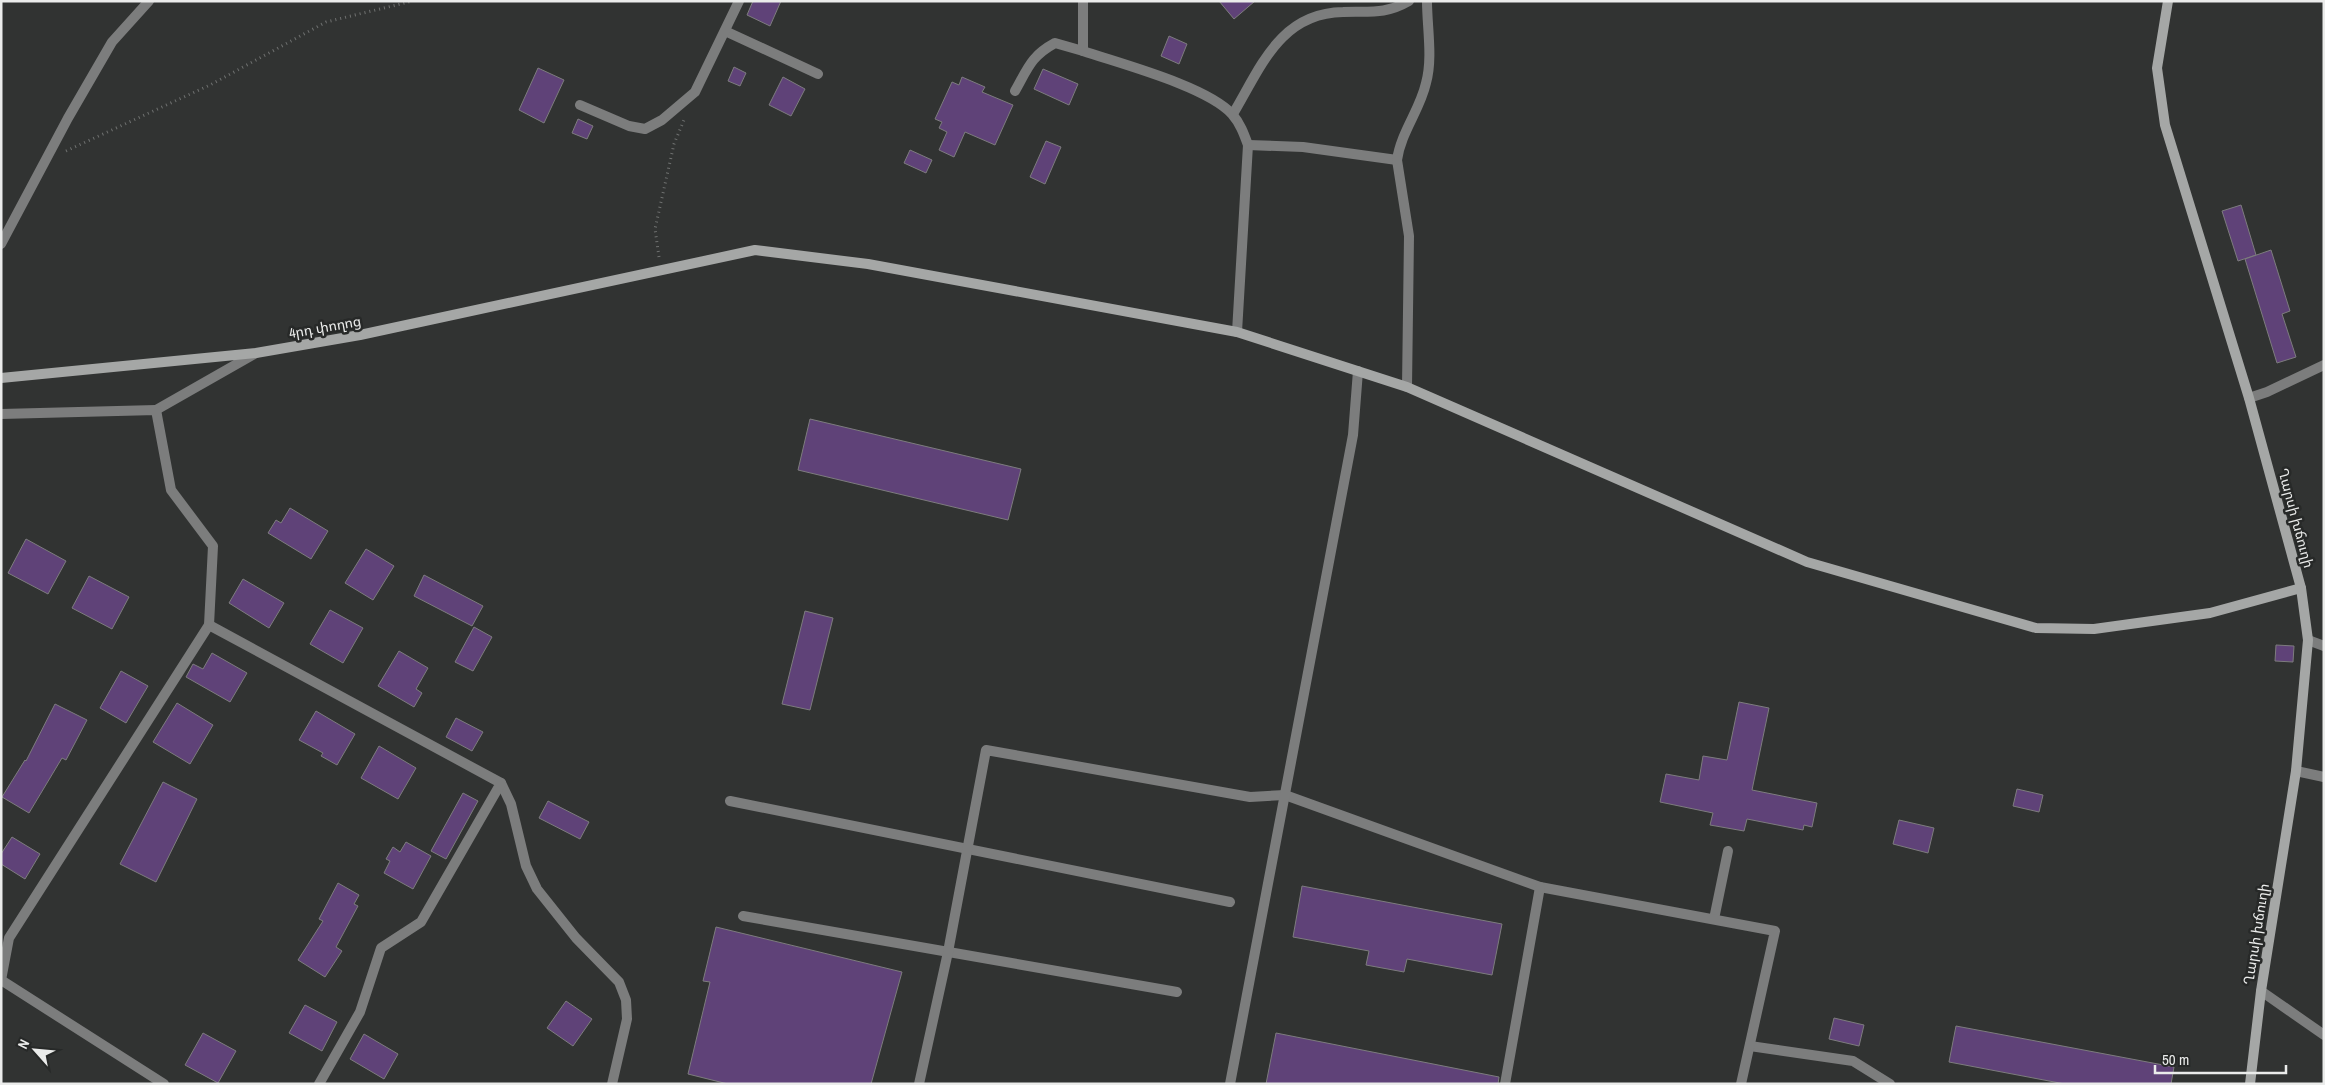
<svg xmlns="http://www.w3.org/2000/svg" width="2325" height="1085" viewBox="0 0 2325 1085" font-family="'Archivo Narrow','Noto Sans Armenian',sans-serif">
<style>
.building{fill:#5f4278;stroke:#7d7c7e}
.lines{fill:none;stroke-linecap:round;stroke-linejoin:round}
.path{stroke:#6f7170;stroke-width:3;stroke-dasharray:1 4;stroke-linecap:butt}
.lane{stroke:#7c7d7d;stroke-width:10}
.street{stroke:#7c7d7d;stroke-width:10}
.secondary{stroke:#a5a7a6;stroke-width:10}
.labels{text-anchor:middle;stroke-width:5;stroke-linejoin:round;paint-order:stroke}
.street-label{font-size:14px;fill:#ebeceb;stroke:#272928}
</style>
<rect width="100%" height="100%" fill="#313332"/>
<g class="building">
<polygon points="753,1 781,1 770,26 747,15"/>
<polygon points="1219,1 1255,1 1234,19"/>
<polygon points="1169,36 1187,44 1179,64 1161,56"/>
<polygon points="734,67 746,73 740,86 728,81"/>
<polygon points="538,68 564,80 544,123 519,110"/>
<polygon points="1043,69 1078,84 1069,105 1034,89"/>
<polygon points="783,77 805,89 791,116 769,105"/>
<polygon points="962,77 985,87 982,92 1013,105 995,145 965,132 954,157 939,150 947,132 939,128 942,122 935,119 952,82 959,85"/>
<polygon points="578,119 593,126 587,139 572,133"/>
<polygon points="1046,141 1061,147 1045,184 1030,177"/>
<polygon points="910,150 932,160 926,173 904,163"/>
<polygon points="2241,205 2256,255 2238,261 2222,211"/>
<polygon points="2271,250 2290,311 2282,314 2296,357 2277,363 2245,259"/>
<polygon points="810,419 1021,469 1008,520 798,470"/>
<polygon points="290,508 328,531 311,559 268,533 276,520 281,523"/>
<polygon points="26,539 66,561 48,594 8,573"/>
<polygon points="366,549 394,566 373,600 345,583"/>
<polygon points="424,575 483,606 472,626 414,596"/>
<polygon points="89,576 129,597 112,629 72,608"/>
<polygon points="243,579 284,603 269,628 229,603"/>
<polygon points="330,610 363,628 343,663 310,644"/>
<polygon points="805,611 833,618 810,710 782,704"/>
<polygon points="474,627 492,637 473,671 455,662"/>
<polygon points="2276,645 2294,646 2293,662 2275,661"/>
<polygon points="399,651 428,668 416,689 422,693 414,707 378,686"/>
<polygon points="212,653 247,673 230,702 186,677 193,664 203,669"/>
<polygon points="121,671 148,686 126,723 100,708"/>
<polygon points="1739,702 1769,708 1752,790 1817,803 1812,827 1804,825 1803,830 1747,819 1744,831 1710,825 1713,813 1660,802 1666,774 1699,780 1703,756 1727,760"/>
<polygon points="177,703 213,725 190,764 153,742"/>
<polygon points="55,704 87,720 66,760 62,758 29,813 2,797 25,760 26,761"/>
<polygon points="316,711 355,734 337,765 321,756 323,753 299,740"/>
<polygon points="456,718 483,732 472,751 446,737"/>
<polygon points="379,746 416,768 398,799 361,778"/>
<polygon points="163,782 197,799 156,882 120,864"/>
<polygon points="2017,789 2043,795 2039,812 2013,806"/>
<polygon points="463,793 478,801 446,859 431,851"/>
<polygon points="548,801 589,822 580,839 539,818"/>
<polygon points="1899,820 1934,828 1928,853 1893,844"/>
<polygon points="12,837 40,854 25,879 1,864 1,854"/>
<polygon points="406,842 431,856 413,889 384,873 390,861 386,859 393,847 400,852"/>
<polygon points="338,883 359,895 354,904 358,906 336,947 342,951 325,977 298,960 323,921 319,919"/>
<polygon points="1302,886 1502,924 1492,975 1407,959 1404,972 1366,965 1369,951 1293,937"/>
<polygon points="716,927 902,972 871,1084 728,1084 688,1074 710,982 703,981"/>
<polygon points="566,1001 592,1019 573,1046 547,1028"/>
<polygon points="305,1005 337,1022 322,1051 289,1033"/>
<polygon points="1834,1018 1864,1025 1859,1046 1829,1039"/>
<polygon points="1956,1026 2174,1067 2171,1084 2065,1084 1949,1062"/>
<polygon points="203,1033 236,1051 218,1083 185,1065"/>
<polygon points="1276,1033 1499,1077 1498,1084 1266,1084"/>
<polygon points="364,1034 398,1054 384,1079 350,1059"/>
</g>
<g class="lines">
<g class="path">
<polyline points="66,151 210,85 326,22 413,1"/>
<polyline points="659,257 655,229 674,144 684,120"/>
</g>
<g class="lane">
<polyline points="725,31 818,74"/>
<path d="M1015,91c13,-23 16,-35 40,-48l28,8"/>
<polyline points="2249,398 2267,392 2324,365"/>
<polyline points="501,783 511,804 526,866 537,889 576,938 619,982 626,1000 627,1019 612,1084"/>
<polyline points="730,801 1230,902"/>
<polyline points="743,916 1177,992"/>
<polyline points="1714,919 1728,851"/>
<polyline points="1750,1046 1853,1061 1890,1084"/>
<polyline points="919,1084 948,952 986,750 1250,797 1285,795 1540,887 1775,931 1741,1084"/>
<polyline points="1230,1084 1353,435 1358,371"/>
<polyline points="1505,1084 1540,887"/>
</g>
<g class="street">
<path d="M1083,1v50c38,13 123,35 149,63 8,9 12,20 16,31l-11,187"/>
<polyline points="580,105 629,126 645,129 662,120 695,92 739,1"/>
<path d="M1233,114c28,-47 47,-101 110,-102 26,-1 42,3 66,-11"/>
<polyline points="1248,145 1303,147 1397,160"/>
<polyline points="1,244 68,118 112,42 149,1"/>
<path d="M1407,387l2,-151 -12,-76c4,-28 23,-50 29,-77 7,-25 1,-56 1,-82"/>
<polyline points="156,410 256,353"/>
<polyline points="1,414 156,410 171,490 213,546 209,625 9,938 1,980"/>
<polyline points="209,625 501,783 421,922 381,948 360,1012 319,1084"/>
<polyline points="2308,640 2324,646"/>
<polyline points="2296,771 2324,777"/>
<polyline points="1,980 164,1084"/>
<polyline points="2261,991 2324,1035"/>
</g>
<g class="secondary">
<polyline points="2168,1 2157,68 2165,125 2249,398 2301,588 2308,640 2296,771 2261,991 2250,1084"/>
<polyline points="1,378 256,353 360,335 755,250 868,264 1237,332 1407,387 1807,562 2036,628 2094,629 2210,613 2301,588"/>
</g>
</g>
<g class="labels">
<g class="street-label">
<text transform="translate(325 327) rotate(-10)" y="5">4րդ փողոց</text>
<text transform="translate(2296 518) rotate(75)" y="5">Ղարսի խճուղի</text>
<text transform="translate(2256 934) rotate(-81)" y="5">Ղարսի խճուղի</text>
</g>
</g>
<rect width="2325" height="1085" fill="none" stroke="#ebeceb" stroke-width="5"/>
<g transform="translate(35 1050) rotate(297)" stroke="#272928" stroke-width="4" paint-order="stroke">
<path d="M0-4L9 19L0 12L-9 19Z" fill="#ebeceb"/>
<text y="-8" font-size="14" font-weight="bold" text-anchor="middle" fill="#ebeceb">N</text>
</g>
<path d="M2155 1065v8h131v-8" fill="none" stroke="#ebeceb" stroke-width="2.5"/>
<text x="2162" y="1065" font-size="15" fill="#ebeceb" stroke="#272928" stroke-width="4" paint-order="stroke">50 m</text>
</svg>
